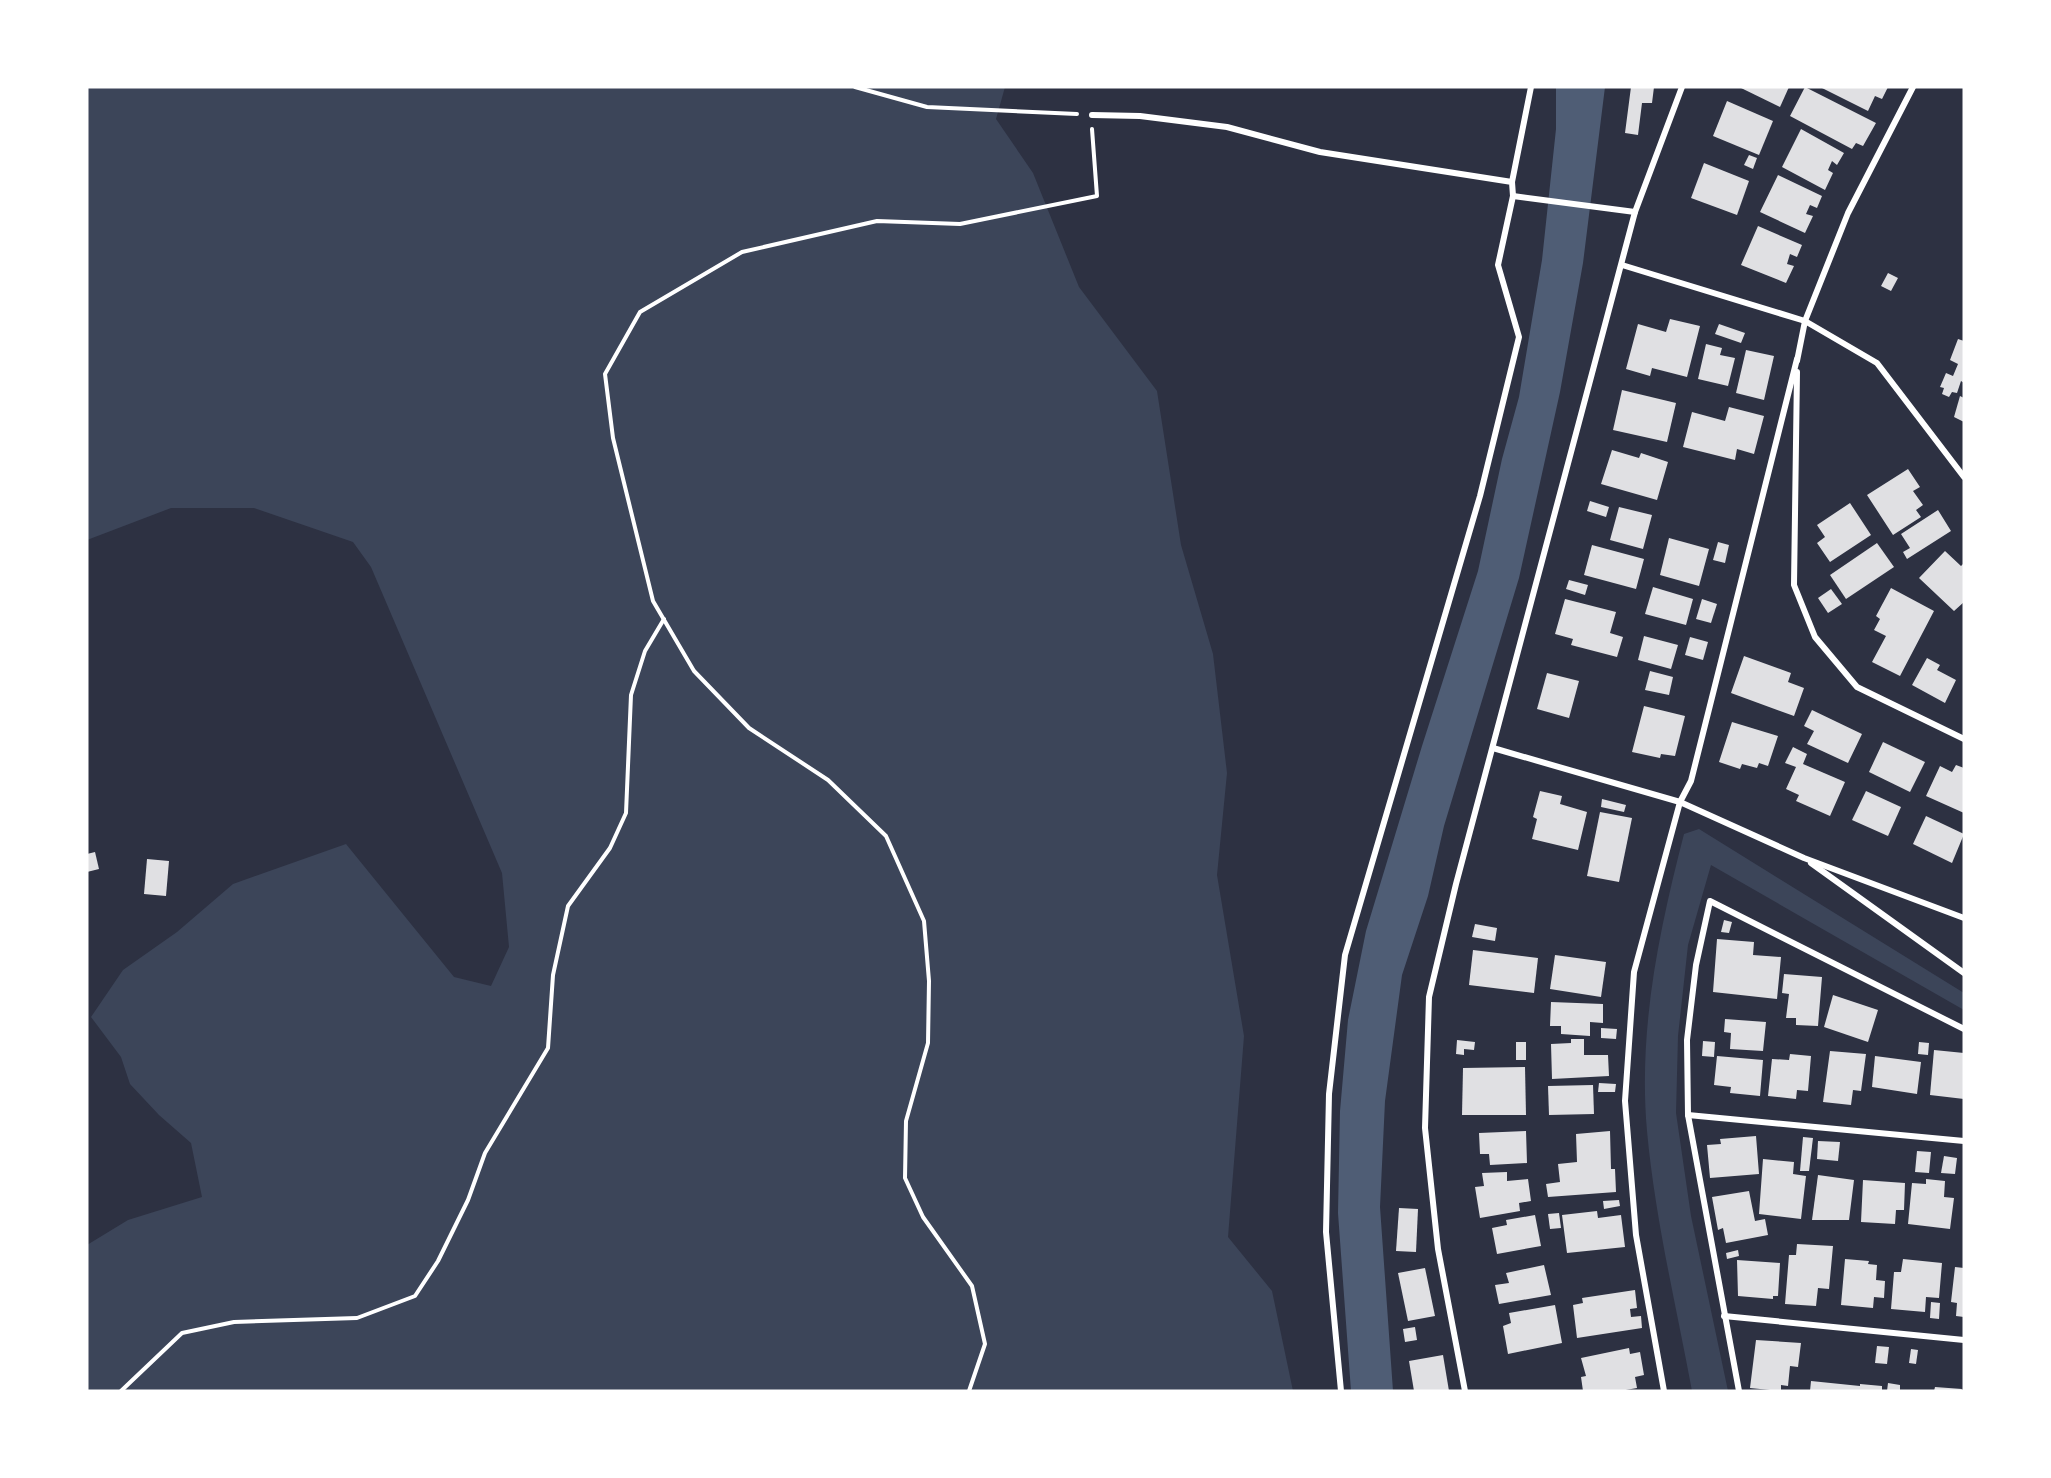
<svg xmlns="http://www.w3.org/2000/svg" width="2051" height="1478" viewBox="0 0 2051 1478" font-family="'Zilla Slab',serif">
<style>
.green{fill:#3c4559}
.water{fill:#4f5d75}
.building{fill:#e0e0e3}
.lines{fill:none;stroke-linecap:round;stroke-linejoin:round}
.path{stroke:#fff;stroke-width:4}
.minor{stroke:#fff;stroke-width:6}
</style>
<rect width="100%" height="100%" fill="#2d3142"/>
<g class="green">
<polygon points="87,87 1005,87 996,119 1033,173 1079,287 1157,391 1181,545 1213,654 1227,773 1217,875 1244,1036 1228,1237 1272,1291 1293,1391 87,1391 87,1245 128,1220 202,1197 191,1143 159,1115 130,1084 121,1057 91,1017 123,970 177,932 233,884 346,844 454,977 491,986 509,947 502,873 371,567 353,542 254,508 171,508 87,540"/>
<path d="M1699,829l265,164v17l-253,-145 -23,80 -10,91 -2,77 15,103 37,175h-36c-16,-86 -37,-173 -45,-260 -9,-101 12,-200 37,-297z"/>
</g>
<polygon class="water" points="1556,87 1605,87 1583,263 1560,392 1519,578 1444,826 1428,896 1402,975 1385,1101 1380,1207 1393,1391 1351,1391 1338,1213 1340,1111 1348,1020 1366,931 1422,746 1478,571 1502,459 1519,397 1542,260 1556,129"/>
<g class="building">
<polygon points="1631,87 1654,87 1652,103 1642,103 1638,135 1625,133"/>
<polygon points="1739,87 1789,87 1780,107"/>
<polygon points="1805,87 1876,123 1863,146 1856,143 1852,149 1790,116"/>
<polygon points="1820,87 1888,87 1882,99 1875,96 1868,111"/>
<polygon points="1727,101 1773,121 1759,155 1713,136"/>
<polygon points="1801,129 1844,153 1837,165 1832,161 1828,170 1833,173 1825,190 1782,167"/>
<polygon points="1749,155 1757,158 1753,169 1744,165"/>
<polygon points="1704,163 1749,181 1737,215 1691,198"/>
<polygon points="1778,175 1822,196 1817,208 1810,205 1806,214 1813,216 1805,233 1760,212"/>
<polygon points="1758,226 1802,245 1797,257 1790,254 1787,264 1794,266 1786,283 1741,265"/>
<polygon points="1888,273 1898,278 1891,291 1881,286"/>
<polygon points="1670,319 1700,326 1687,377 1652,368 1650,376 1626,369 1638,324 1666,332"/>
<polygon points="1719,324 1745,333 1741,343 1715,334"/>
<polygon points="1958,339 1964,341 1964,383 1961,381 1957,393 1952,392 1949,397 1942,394 1944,388 1940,387 1946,373 1953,376 1958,364 1950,360"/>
<polygon points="1706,344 1722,348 1720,355 1735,358 1728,386 1698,379"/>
<polygon points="1746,350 1774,356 1764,400 1736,393"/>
<polygon points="1622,390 1676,403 1667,442 1613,430"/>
<polygon points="1960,396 1964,398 1964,422 1954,417"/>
<polygon points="1729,407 1764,416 1754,454 1737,449 1735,460 1683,447 1692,412 1725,421"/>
<polygon points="1612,450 1639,458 1641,453 1668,462 1657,500 1601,484"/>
<polygon points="1908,469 1920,487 1913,491 1923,505 1916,510 1921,517 1893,535 1867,495"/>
<polygon points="1590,501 1609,507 1606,517 1587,511"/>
<polygon points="1850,503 1871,535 1830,562 1817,543 1825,537 1817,525"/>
<polygon points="1619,507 1652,515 1643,549 1610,540"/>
<polygon points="1938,510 1951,531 1907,559 1903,552 1910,548 1901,534"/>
<polygon points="1669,538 1709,549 1699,586 1660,575"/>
<polygon points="1718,542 1729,545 1725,563 1713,560"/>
<polygon points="1877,543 1894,567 1846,599 1830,575"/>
<polygon points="1592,545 1644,559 1636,589 1584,575"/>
<polygon points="1945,551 1961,566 1964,563 1964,602 1954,611 1919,578"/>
<polygon points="1569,580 1588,585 1585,595 1566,589"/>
<polygon points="1653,587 1693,599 1686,625 1645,614"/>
<polygon points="1891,588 1934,611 1900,676 1872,662 1886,636 1874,630 1880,619 1876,616"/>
<polygon points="1831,589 1842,604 1828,613 1818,598"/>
<polygon points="1565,599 1616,612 1610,633 1623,637 1617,657 1571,645 1573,639 1555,634"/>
<polygon points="1702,599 1717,604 1711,623 1696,619"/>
<polygon points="1644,636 1678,645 1671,669 1638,660"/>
<polygon points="1690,637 1708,642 1703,660 1685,655"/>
<polygon points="1744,656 1791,673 1788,682 1804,688 1794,716 1731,693"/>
<polygon points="1927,658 1940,665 1937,670 1956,680 1945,703 1912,685"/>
<polygon points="1650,671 1673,677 1669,695 1645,690"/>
<polygon points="1547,673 1579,681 1569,718 1537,709"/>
<polygon points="1644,706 1685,716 1675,756 1661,754 1660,758 1632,752"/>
<polygon points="1812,710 1862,734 1848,763 1807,744 1814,731 1804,726"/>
<polygon points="1732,722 1778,736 1768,766 1759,763 1757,768 1742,764 1740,769 1719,762"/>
<polygon points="1883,742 1925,762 1910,792 1869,772"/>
<polygon points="1793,747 1807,754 1803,764 1845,782 1830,816 1796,801 1799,795 1786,789 1796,767 1785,763"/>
<polygon points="1956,765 1964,768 1964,813 1926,796 1940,766 1952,772"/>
<polygon points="1540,791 1562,796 1560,804 1587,812 1578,850 1532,839 1537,819 1533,817"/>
<polygon points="1866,791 1901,807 1888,836 1852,820"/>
<polygon points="1602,799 1626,805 1624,812 1601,807"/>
<polygon points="1600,812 1632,818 1619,882 1587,876"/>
<polygon points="1926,816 1964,834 1952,863 1913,844"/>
<polygon points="95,852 99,869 87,872 87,854"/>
<polygon points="147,859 169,861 166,896 144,894"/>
<polygon points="1724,920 1732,922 1729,933 1721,932"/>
<polygon points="1475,924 1497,928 1495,941 1472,937"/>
<polygon points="1717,939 1754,942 1753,955 1781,957 1777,999 1713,992"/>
<polygon points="1473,950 1538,958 1534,993 1469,985"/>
<polygon points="1555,955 1606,962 1601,997 1550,989"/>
<polygon points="1784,974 1822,977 1818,1026 1796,1025 1796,1018 1786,1018 1789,994 1782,993"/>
<polygon points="1833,995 1878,1010 1868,1042 1824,1027"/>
<polygon points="1551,1002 1603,1004 1603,1023 1590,1022 1590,1036 1561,1034 1561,1026 1550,1026"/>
<polygon points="1725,1019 1766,1022 1763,1051 1730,1049 1731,1033 1724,1032"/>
<polygon points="1601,1028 1617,1029 1616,1039 1601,1038"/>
<polygon points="1571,1039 1584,1039 1584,1055 1608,1055 1609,1076 1552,1079 1551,1044 1571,1043"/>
<polygon points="1457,1040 1475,1042 1474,1050 1464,1049 1464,1055 1456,1054"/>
<polygon points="1703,1041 1715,1042 1714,1057 1702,1056"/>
<rect x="1516" y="1042" width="10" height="18"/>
<polygon points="1919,1042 1929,1043 1928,1055 1918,1054"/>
<polygon points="1934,1050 1964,1053 1964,1099 1930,1095"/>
<polygon points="1830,1051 1866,1054 1861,1091 1853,1090 1851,1105 1823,1102"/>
<polygon points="1790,1054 1811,1056 1808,1091 1797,1090 1796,1099 1768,1096 1772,1059 1789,1060"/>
<polygon points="1717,1056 1763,1060 1760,1096 1730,1093 1731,1087 1714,1085"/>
<polygon points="1875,1056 1921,1062 1917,1094 1872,1087"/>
<polygon points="1525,1067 1526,1115 1462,1115 1463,1068"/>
<polygon points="1599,1083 1616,1084 1615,1092 1598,1092"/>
<polygon points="1593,1085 1594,1114 1549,1115 1548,1086"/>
<polygon points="1526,1131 1527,1163 1490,1165 1489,1154 1480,1154 1479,1133"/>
<polygon points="1610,1131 1611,1169 1615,1169 1616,1192 1548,1197 1546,1184 1560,1182 1558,1164 1577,1162 1576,1134"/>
<polygon points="1756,1136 1759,1174 1710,1178 1707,1145 1721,1144 1720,1139"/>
<polygon points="1803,1137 1813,1138 1809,1171 1800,1171"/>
<polygon points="1818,1141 1840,1142 1838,1161 1817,1159"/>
<polygon points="1917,1151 1931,1152 1929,1173 1915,1172"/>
<polygon points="1944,1156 1957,1158 1955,1174 1941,1173"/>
<polygon points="1763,1159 1794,1162 1793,1174 1806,1176 1801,1219 1759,1214"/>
<polygon points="1507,1172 1507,1181 1528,1179 1531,1201 1519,1203 1520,1211 1480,1218 1475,1187 1484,1186 1482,1173"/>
<polygon points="1818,1175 1854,1180 1849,1220 1812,1220"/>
<polygon points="1926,1179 1945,1181 1944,1197 1954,1198 1950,1229 1908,1224 1912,1183 1926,1184"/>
<polygon points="1863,1180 1905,1183 1904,1210 1896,1210 1895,1224 1861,1222"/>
<polygon points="1749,1191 1755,1221 1765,1219 1768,1235 1726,1243 1723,1228 1718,1230 1712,1197"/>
<polygon points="1619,1200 1620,1206 1604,1209 1603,1201"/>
<polygon points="1399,1208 1418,1209 1416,1252 1396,1251"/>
<polygon points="1597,1211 1598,1218 1621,1215 1625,1247 1567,1253 1562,1215"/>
<polygon points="1559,1213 1561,1228 1550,1229 1548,1214"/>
<polygon points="1535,1215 1541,1246 1497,1254 1492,1228 1507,1225 1506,1220"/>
<polygon points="1797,1244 1833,1246 1829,1289 1818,1288 1816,1306 1785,1304 1789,1255 1796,1255"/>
<polygon points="1738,1250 1739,1256 1727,1259 1726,1253"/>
<polygon points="1845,1259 1869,1261 1868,1264 1877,1265 1876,1280 1885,1281 1884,1298 1874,1297 1873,1308 1841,1305"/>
<polygon points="1903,1259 1942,1263 1939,1298 1926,1297 1925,1312 1891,1309 1894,1272 1901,1272"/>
<polygon points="1737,1260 1780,1263 1778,1296 1773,1296 1773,1299 1738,1296"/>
<polygon points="1544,1265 1551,1295 1499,1304 1495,1285 1509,1283 1506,1273"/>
<polygon points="1955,1267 1964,1268 1964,1317 1956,1316 1957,1303 1951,1302"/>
<polygon points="1425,1268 1435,1316 1408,1321 1398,1273"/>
<polygon points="1635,1290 1637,1308 1630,1309 1631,1317 1641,1316 1642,1328 1577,1338 1573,1305 1583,1303 1582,1298"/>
<polygon points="1931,1302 1940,1303 1939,1319 1930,1318"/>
<polygon points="1555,1305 1562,1343 1508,1354 1503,1326 1511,1323 1509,1313"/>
<polygon points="1415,1327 1417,1340 1405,1342 1403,1329"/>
<polygon points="1756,1340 1801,1343 1798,1367 1790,1366 1788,1386 1781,1385 1781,1391 1750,1388"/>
<polygon points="1877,1346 1889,1347 1887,1364 1875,1363"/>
<polygon points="1629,1348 1630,1354 1640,1352 1644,1375 1635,1377 1637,1388 1620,1391 1583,1391 1581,1377 1586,1376 1581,1358"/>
<polygon points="1911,1349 1918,1350 1916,1364 1909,1363"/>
<polygon points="1443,1355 1449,1391 1414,1391 1409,1361"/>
<polygon points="1811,1381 1860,1386 1860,1384 1882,1386 1882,1391 1810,1391"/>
<polygon points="1888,1383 1900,1385 1900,1391 1887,1391"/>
<polygon points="1935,1387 1962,1389 1961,1391 1934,1391"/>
</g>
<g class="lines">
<g class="path">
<polyline points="855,87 927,107 1077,114"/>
<polyline points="121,1391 182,1333 234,1322 357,1318 415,1296 438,1261 468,1200 485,1153 548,1048 553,975 568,906 610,848 626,813 631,695 645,651 664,619"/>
<polyline points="969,1391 985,1344 972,1286 923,1217 905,1178 906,1121 928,1043 929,981 924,921 886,836 828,780 749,728 694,671 653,601 613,438 605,374 640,312 742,252 877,221 960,224 1097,196 1092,129"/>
</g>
<g class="minor">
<polyline points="1092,115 1140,116 1227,127 1320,152 1512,182 1513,196 1498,265 1519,337 1480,496 1345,955 1329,1094 1326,1232 1341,1391"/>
<polyline points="1512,182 1531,87"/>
<polyline points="1513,196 1635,212"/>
<polyline points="1622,265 1805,321 1877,363 1964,477"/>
<polyline points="1797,361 1805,321 1848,213 1913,87"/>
<polyline points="1797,372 1794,585 1815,637 1857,687 1964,739"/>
<polyline points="1493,748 1680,802 1804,858 1964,918"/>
<polyline points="1811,863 1964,973"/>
<polyline points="1688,1115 1964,1141"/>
<polyline points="1724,1316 1964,1340"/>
<polyline points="1465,1391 1438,1249 1425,1128 1429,997 1456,884 1635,212 1682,87"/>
<polyline points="1664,1391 1636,1235 1625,1101 1634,972 1680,802 1691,781 1797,359"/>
<polyline points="1739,1391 1688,1115 1687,1040 1696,965 1710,901 1964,1029"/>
</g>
</g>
<rect width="2051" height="1478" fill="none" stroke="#ffffff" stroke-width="177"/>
</svg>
